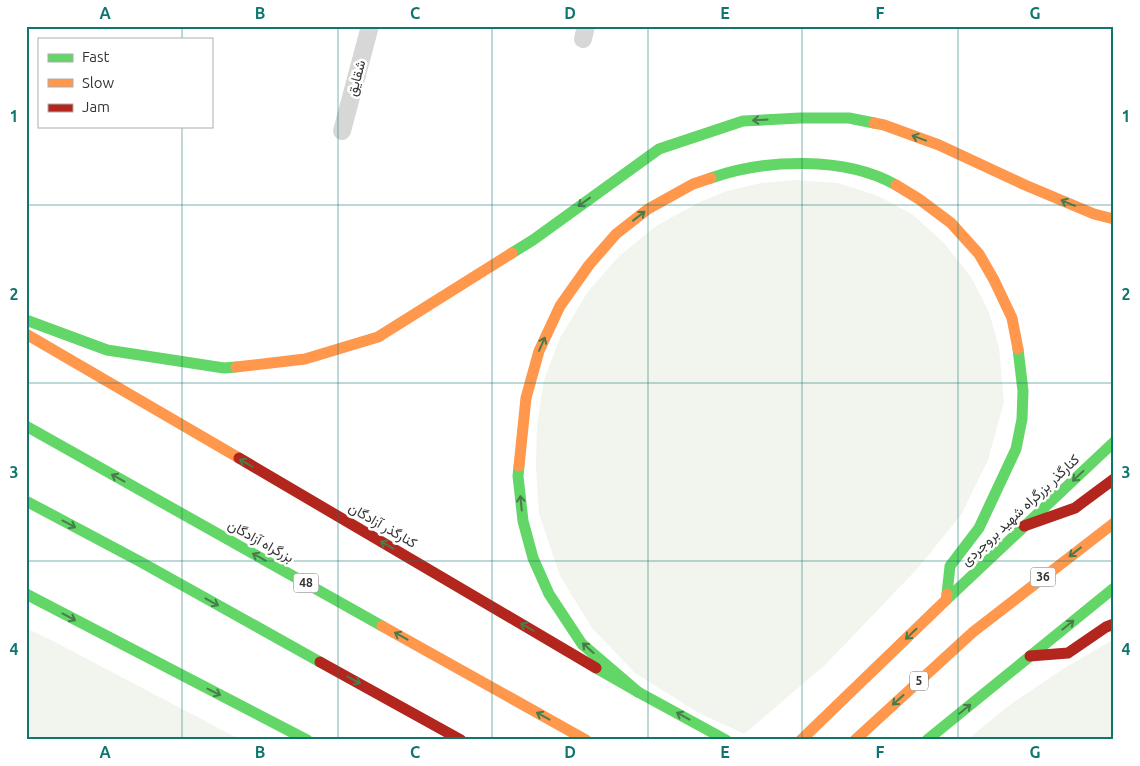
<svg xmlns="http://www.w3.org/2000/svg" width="1140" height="766" viewBox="0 0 1140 766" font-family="Ubuntu,Vazirmatn,sans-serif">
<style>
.green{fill:#f1f5ed}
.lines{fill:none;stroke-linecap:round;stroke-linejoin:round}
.street{stroke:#d7d7d7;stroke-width:18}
.fast{stroke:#63d668;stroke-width:11}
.slow{stroke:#ff974d;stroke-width:11}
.jam{stroke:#b3261e;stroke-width:11}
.oneway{stroke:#497c4b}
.grid{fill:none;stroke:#0f766e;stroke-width:1;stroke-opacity:0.55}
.labels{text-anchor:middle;stroke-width:5;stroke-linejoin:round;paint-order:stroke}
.shield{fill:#fff;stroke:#707070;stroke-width:1}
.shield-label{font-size:12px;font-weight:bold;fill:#333}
.street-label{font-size:14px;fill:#333;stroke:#fff}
.neatline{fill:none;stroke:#0f766e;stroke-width:2}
.grid-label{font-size:16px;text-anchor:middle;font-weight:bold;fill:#0f766e}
</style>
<rect width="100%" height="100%" fill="#fff"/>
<g class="green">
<polygon points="795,180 838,183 878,196 912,214 944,243 971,277 989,312 999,348 1004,402 988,460 961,515 917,569 825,665 744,734 697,712 635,673 592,628 560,576 539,514 536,466 537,425 544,380 560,338 587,293 618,257 656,226 700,202 727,191 761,183"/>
<polygon points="26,628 55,642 241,740 26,740"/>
<polygon points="1114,639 1114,740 967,740 1011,704 1063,669"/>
</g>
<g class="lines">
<g class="street">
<polyline points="583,39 586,26"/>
<polyline points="342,131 370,26"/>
</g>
<g class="fast">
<path d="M711,178c54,-19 134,-22 185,7"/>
<polyline points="512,253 533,240 659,149 743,121 800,118 849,118 874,123"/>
<polyline points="26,320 107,350 224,368 236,367"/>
<polyline points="26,426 382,626"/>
<polyline points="519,466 518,476 523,521 533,558 549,594 582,644 638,692"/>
<polyline points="26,501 139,561 320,662"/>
<polyline points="26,594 307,740"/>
<polyline points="947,594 950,566 979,528 1016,449 1022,419 1023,391 1018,349"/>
<polyline points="946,600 1114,442"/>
<polyline points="596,668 638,692 726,740"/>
<polyline points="927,740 1114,588"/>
</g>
<g class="slow">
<polyline points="874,123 884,125 939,145 1025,185 1094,214 1114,219"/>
<polyline points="896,185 919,199 951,223 979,254 994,280 1012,318 1018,349"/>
<polyline points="26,334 239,458"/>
<polyline points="236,367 305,359 378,337 512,253"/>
<polyline points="519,466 526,398 539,351 560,306 589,265 616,234 648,209 693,184 711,178"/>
<polyline points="382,626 586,740"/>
<polyline points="801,740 946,600 947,594"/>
<polyline points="855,740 973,632 1114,523"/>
</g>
<g class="jam">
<polyline points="239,458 596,668"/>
<polyline points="1024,526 1075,508 1114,479"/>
<polyline points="1030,656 1068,653 1106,627 1114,624"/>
<polyline points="320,662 461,740"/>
</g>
</g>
<defs><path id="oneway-shaft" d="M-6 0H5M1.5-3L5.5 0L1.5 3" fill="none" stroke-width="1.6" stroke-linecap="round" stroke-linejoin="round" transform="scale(1.25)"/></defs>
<g class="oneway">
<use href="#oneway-shaft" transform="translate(760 120) rotate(177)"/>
<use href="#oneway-shaft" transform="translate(919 138) rotate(-160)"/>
<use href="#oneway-shaft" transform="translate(584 202) rotate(144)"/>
<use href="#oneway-shaft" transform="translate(1068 203) rotate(-157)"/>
<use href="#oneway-shaft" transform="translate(639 216) rotate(-38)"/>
<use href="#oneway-shaft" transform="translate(542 344) rotate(-66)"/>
<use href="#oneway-shaft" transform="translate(246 463) rotate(-150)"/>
<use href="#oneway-shaft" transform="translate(1078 476) rotate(137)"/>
<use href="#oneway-shaft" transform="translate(118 478) rotate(-151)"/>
<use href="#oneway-shaft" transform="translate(521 503) rotate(-96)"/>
<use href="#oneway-shaft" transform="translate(69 524) rotate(28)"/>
<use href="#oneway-shaft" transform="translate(387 545) rotate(-150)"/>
<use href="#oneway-shaft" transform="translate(1075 552) rotate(142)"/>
<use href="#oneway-shaft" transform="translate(259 557) rotate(-151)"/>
<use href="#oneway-shaft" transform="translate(212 602) rotate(29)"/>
<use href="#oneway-shaft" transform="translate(69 617) rotate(28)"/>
<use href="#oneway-shaft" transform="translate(1068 625) rotate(-39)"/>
<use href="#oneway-shaft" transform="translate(527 627) rotate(-150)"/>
<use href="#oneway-shaft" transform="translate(911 634) rotate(136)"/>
<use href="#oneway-shaft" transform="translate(401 636) rotate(-151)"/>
<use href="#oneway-shaft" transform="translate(588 648) rotate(-138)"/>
<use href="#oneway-shaft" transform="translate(354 680) rotate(29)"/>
<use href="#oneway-shaft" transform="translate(214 692) rotate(27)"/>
<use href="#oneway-shaft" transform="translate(898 700) rotate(138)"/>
<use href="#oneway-shaft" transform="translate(965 709) rotate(-39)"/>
<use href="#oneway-shaft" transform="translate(543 716) rotate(-151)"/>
<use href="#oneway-shaft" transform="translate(683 716) rotate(-151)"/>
</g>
<path class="grid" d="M182,26v13M338,26v714M492,26v714M648,26v714M802,26v714M958,26v714M182,126v614M26,205h1088M26,383h1088M26,561h1088"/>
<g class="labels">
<g class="shield">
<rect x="1030.5" y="567.5" width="25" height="19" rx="4"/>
<rect x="293.5" y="573.5" width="25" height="19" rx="4"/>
<rect x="910" y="671.5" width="18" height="19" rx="4"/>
</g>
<g class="shield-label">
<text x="1043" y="581">36</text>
<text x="306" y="587">48</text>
<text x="919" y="685">5</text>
</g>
<g class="street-label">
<text transform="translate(356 78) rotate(-75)" y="5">شقایق</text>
<text transform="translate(1020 510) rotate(-43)" y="5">کنارگذر بزرگراه شهید بروجردی</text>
<text transform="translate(383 525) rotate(30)" y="5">کنارگذر آزادگان</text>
<text transform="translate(261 541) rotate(29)" y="5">بزرگراه آزادگان</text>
</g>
</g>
<rect width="1140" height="766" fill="none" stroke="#ffffff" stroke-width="55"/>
<rect x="38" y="38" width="175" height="90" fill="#ffffff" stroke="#adadad"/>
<rect x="48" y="54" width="25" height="8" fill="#63d668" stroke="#adadad"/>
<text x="82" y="62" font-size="15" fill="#333333">Fast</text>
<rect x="48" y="79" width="25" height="8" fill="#ff974d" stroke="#adadad"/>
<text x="82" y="88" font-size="15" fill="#333333">Slow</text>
<rect x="48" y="104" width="25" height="8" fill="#b3261e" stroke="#adadad"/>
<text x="82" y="112" font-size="15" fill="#333333">Jam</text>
<rect x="28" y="28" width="1084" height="710" class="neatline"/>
<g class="grid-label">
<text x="105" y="19">A</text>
<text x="260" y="19">B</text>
<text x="415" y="19">C</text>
<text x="570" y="19">D</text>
<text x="725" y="19">E</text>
<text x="880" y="19">F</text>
<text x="1035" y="19">G</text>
<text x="14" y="122">1</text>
<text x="1126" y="122">1</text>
<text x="14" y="300">2</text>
<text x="1126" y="300">2</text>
<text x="14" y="478">3</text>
<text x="1126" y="478">3</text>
<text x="14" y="655">4</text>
<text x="1126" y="655">4</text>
<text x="105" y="758">A</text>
<text x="260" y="758">B</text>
<text x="415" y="758">C</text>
<text x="570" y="758">D</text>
<text x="725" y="758">E</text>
<text x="880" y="758">F</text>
<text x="1035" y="758">G</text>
</g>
</svg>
